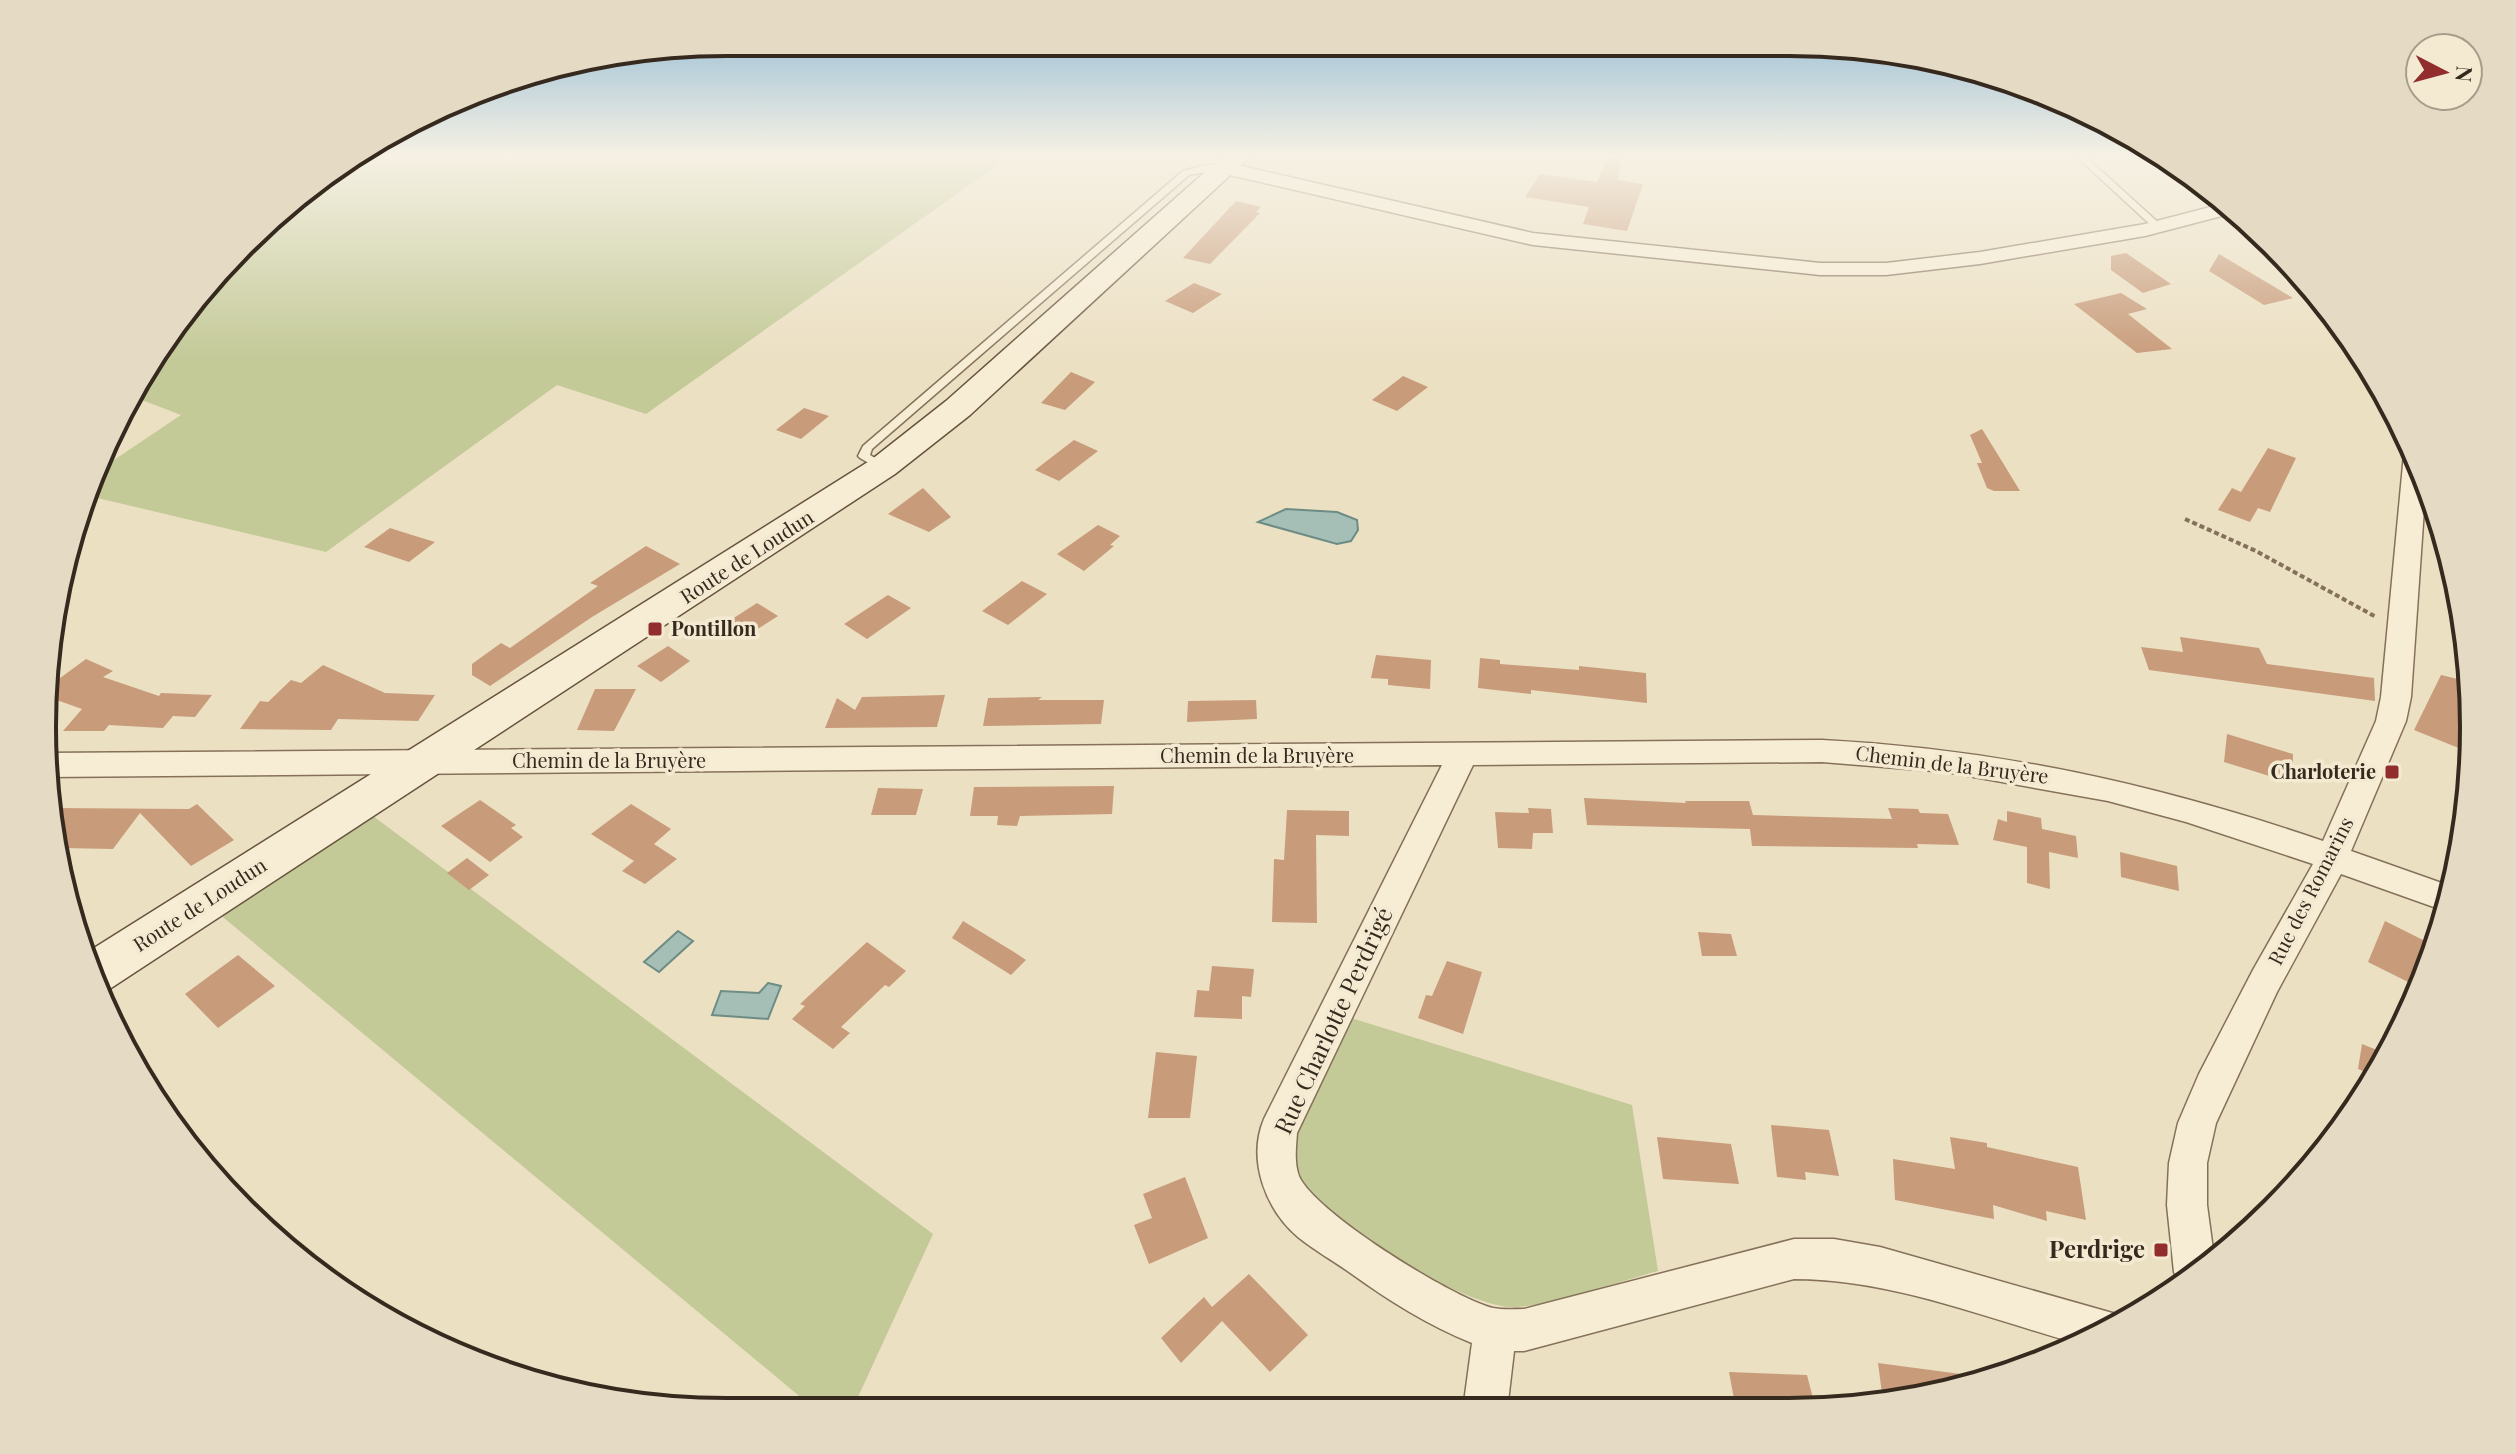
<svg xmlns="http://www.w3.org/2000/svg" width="2516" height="1454" viewBox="0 0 2516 1454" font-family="'Playfair Display',serif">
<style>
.green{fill:#c3c997}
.water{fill:#a5bfb7;stroke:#6c8c84;stroke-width:2}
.building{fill:#c89b7a}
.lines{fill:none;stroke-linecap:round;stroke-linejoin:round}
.lane-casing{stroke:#85715a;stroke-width:3}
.street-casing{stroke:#85715a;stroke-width:3}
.secondary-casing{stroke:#67523e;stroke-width:3}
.path{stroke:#85715a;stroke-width:4;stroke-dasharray:5 3;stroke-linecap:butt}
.lane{fill:#f7edd5;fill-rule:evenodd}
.street{fill:#f7edd5;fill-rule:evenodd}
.secondary{fill:#f7edd5;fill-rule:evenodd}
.poi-dot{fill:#912d2d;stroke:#f4ead2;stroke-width:3}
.labels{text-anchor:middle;stroke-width:7;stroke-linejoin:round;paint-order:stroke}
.street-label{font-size:20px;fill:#36291e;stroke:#f4ead2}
.poi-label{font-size:20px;font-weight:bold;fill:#36291e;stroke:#f4ead2;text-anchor:start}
.near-street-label{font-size:24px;fill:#36291e;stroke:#f4ead2}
.near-poi-label{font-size:24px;font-weight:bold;fill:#36291e;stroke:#f4ead2;text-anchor:end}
.rim{fill:none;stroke:#36291e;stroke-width:4}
</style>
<rect width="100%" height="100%" fill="#ece0c3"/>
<g class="green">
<polygon points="360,157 1009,157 646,414 557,385 326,552 89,496 102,468 181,415 134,397 158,346 310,183"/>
<polygon points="373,816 933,1234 852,1410 816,1410 218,913"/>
<path d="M1348,1017l284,88 26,166c-39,10 -111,37 -148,36 -46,-2 -185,-82 -209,-121 -6,-9 -9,-30 -10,-41 -1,-12 48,-109 57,-128z"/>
</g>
<g class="water">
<polygon points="1286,509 1337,512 1357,520 1358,530 1351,541 1337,544 1258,522"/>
<polygon points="678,931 693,941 659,972 644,962"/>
<polygon points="768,983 781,986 768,1019 712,1015 721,991 759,993"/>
</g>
<g class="building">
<polygon points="1608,157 1620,157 1618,180 1643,184 1627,231 1583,224 1589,207 1525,197 1540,174 1597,182"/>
<polygon points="1236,201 1261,207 1256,212 1260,213 1210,264 1183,258"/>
<polygon points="2126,253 2171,284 2143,293 2111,270 2111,256"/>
<polygon points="2219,254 2293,298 2264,305 2209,271"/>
<polygon points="1194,283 1222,294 1193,313 1165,301"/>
<polygon points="2121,293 2147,309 2128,314 2172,349 2137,353 2074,304"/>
<polygon points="1071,372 1095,382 1065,410 1041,403"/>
<polygon points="1403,376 1428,387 1397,411 1372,400"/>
<polygon points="804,408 829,416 801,439 776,430"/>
<polygon points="1982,429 2003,463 2020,491 1994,491 1987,488 1977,463 1982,463 1970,435"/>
<polygon points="1074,440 1098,451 1059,481 1035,470"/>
<polygon points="2268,448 2296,458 2270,512 2258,508 2250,522 2218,510 2232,488 2241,492"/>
<polygon points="923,488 951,517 929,532 888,514"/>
<polygon points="1098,525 1120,536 1110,545 1114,546 1084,571 1057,554"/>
<polygon points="390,528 412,535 435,542 409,562 364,547"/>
<polygon points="646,546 680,564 592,617 490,686 472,675 472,664 501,643 510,648 598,586 590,583"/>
<polygon points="1022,581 1047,594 1008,625 982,611"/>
<polygon points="888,595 911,608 867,639 844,624"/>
<polygon points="757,603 778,616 745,637 726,623"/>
<polygon points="2180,637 2259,648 2267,664 2374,678 2375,701 2149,670 2141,647 2183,652"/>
<polygon points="668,646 690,661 661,682 637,666"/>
<polygon points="1376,655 1431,660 1430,689 1388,685 1388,679 1371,678"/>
<polygon points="1480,658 1500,660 1500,664 1579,670 1579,666 1646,673 1647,703 1531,690 1531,694 1478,688"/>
<polygon points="86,659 113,671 103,677 159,696 161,693 212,695 195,717 173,716 163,728 109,725 104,731 63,731 82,709 51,698 52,684"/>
<polygon points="323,665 385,693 435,695 418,721 338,719 331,730 240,729 260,701 268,702 291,680 301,683"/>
<polygon points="2441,675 2470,682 2474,727 2471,753 2414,730"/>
<polygon points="595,689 636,689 614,731 577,730"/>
<polygon points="945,695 937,727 825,728 837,698 855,710 862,697"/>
<polygon points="1042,697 1038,700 1104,700 1101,724 983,726 988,698"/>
<polygon points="1256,700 1257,719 1187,722 1188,701"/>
<polygon points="2227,734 2293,754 2292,783 2224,762"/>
<polygon points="1114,786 1112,814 1020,816 1017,826 997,825 998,816 970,816 974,787"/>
<polygon points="878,788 923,789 916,815 871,815"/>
<polygon points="1584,798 1686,803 1685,801 1749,801 1753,815 1892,819 1888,808 1918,809 1920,813 1948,814 1959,845 1917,844 1918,848 1752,846 1750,829 1587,825"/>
<polygon points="480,800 516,825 511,828 523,837 490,862 441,826"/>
<polygon points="197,804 234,840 191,866 140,813 113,849 61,848 52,808 189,809"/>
<polygon points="631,804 671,829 654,844 677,859 645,884 622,871 634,861 591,834"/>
<polygon points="1528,808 1551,809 1553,833 1533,833 1532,849 1498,848 1495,812 1529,813"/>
<polygon points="1287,810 1349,811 1349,836 1316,835 1317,923 1272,922 1274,859 1284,860"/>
<polygon points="2007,811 2041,818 2042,829 2076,836 2078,858 2049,852 2050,889 2027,883 2027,847 1993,840 1998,819 2007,822"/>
<polygon points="2120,852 2177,866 2179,891 2121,877"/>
<polygon points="467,858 489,875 469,890 447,873"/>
<polygon points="963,921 1014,952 1026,960 1011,975 952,938"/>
<polygon points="2385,921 2435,946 2422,989 2368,962"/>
<polygon points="1698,932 1731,934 1737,956 1702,956"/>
<polygon points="867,942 906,971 889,987 885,985 841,1027 850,1033 833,1049 792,1019 805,1006 800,1004"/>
<polygon points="238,955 275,986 218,1028 185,994"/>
<polygon points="1447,961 1482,972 1463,1034 1418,1018 1426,995 1432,996"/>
<polygon points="1212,966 1254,969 1251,997 1242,996 1242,1019 1194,1017 1197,990 1209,991"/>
<polygon points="2362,1044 2387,1054 2375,1076 2358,1069"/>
<polygon points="1156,1052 1197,1056 1190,1118 1148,1118"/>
<polygon points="1771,1125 1829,1130 1839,1176 1805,1172 1806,1180 1777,1177"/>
<polygon points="1657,1137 1731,1144 1739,1184 1663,1179"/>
<polygon points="1950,1137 1987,1143 1987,1147 2078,1167 2086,1220 2046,1211 2047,1221 1993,1205 1994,1219 1895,1200 1893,1159 1955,1169"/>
<polygon points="1185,1177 1208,1238 1149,1264 1134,1225 1152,1218 1143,1194"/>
<polygon points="1249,1274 1308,1335 1270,1372 1222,1321 1181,1363 1161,1338 1204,1297 1212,1307"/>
<polygon points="1878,1363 1983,1377 1983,1381 1883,1401"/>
<polygon points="1729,1372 1807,1375 1816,1410 1736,1410"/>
</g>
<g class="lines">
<g class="lane-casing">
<g id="lane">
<polygon points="2077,157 2086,157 2161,225 2161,229 2155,229"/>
<path d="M1205,165h19l4,3c-7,4 -28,4 -39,7l-317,274 -2,6 17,10v4h-8l-19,-11 -2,-2 5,-10 320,-275z"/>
</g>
</g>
<g class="street-casing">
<g id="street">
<polygon points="1224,162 1533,233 1820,263 1886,263 1980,252 2145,224 2226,203 2237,212 2145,236 1980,264 1886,275 1820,275 1533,245 1217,172 1215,168"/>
<path d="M2413,448l13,32 -15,217 -5,24 -55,130 102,36 -8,24 -104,-37 -64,118 -61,131 -9,40v42l7,52 -35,27 -5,-12 -7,-67 2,-42 9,-40 21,-49 54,-104 60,-106 -127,-42 -78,-21 -162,-29 -124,-10 -349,3 -176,368c-1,14 -3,30 2,43 15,36 155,123 194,132 10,2 21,1 31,1l270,-70h40l46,8 243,69 3,7 -47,21c-93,-26 -188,-65 -285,-65l-270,72h-10l-7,59h-44l9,-67c-45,-18 -84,-43 -123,-71 -17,-12 -35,-22 -51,-35 -33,-28 -51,-78 -34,-118l178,-354 -1397,12v-24l1777,-13c175,9 335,44 501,101l53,-120 5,-24 23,-243z"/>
</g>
</g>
<g class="secondary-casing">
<polygon id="secondary" points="1222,157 1250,157 970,415 895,474 108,990 97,994 86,953 871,460 946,401"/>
</g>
<polyline class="path" points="2185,519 2256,551 2376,617"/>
<use href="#lane" class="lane"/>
<use href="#street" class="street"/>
<use href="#secondary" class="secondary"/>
</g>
<linearGradient id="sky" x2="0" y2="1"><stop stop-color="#8db8d4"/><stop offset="0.43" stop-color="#f6f1e4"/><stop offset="1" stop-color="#f6f1e4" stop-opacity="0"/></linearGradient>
<rect width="2516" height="361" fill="url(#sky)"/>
<g class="poi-dot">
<rect x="647" y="621" width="16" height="16" rx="4"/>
<rect x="2384" y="764" width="16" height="16" rx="4"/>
<rect x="2153" y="1242" width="16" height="16" rx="4"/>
</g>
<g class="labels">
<g class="street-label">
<text transform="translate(747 557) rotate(-33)" y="7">Route de Loudun</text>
<text x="1257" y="763">Chemin de la Bruyère</text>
<text x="609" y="768">Chemin de la Bruyère</text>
<text transform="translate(1952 765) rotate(7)" y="7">Chemin de la Bruyère</text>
<text transform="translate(2311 891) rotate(-63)" y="7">Rue des Romarins</text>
<text transform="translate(200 905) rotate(-33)" y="7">Route de Loudun</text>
</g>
<g class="poi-label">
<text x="671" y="636">Pontillon</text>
<text x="2376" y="779" text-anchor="end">Charloterie</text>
</g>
<g class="near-street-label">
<text transform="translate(1334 1021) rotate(-65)" y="8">Rue Charlotte Perdrigé</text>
</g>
<g class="near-poi-label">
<text x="2145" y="1258">Perdrige</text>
</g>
</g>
<path d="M0 0H2516V1454H0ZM727 56H1789A671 671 0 0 1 2460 727V727A671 671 0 0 1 1789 1398H727A671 671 0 0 1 56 727V727A671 671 0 0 1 727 56Z" fill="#e5dbc4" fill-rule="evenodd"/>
<path class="rim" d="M727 56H1789A671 671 0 0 1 2460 727V727A671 671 0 0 1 1789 1398H727A671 671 0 0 1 56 727V727A671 671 0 0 1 727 56Z"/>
<g transform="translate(2444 72) rotate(96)"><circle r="38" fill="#f4ead2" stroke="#a89d8a" stroke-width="2"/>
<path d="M0-6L14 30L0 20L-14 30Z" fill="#912d2d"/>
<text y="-12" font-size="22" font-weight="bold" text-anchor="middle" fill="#36291e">N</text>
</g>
</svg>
